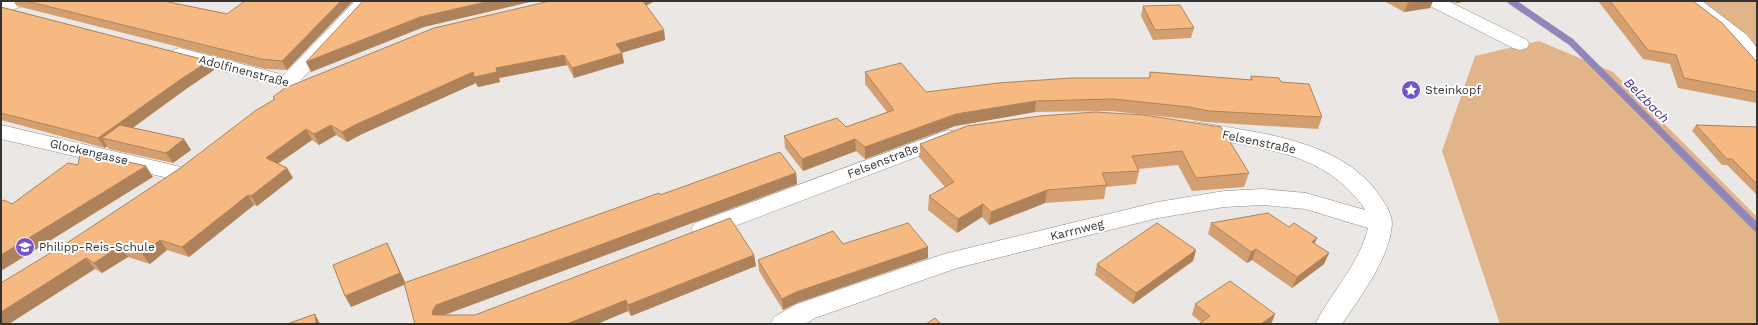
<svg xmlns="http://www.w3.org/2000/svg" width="1758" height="325" viewBox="0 0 1758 325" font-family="'Work Sans',sans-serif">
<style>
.green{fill:#e2b48a}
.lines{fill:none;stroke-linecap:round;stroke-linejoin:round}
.stream-far1{stroke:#9087b8;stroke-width:7}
.stream{stroke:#9087b8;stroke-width:8}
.minor-casing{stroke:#8e8c89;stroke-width:1}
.minor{fill:#fff;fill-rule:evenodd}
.wall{fill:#d49f70}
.shaded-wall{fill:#ad825b}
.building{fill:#f7b982;stroke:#ad825b}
.labels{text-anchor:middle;stroke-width:4;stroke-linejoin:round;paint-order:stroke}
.street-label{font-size:12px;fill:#343332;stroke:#fff}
.poi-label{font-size:12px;fill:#343332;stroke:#fff;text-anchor:start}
.water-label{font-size:13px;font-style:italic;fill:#4a2a8e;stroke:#fff}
</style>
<rect width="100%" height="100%" fill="#eae7e4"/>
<g class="green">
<polygon points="1686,1 1757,1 1757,59"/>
<polygon points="1539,41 1613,72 1757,217 1757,324 1500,324 1442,151 1475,56"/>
</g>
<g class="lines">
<polyline class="stream-far1" points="1511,1 1571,42 1676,147"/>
<polyline class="stream" points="1675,146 1757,228"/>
<g class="minor-casing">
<g id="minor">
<polygon points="4,1 28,1 25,5 1,14 1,2"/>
<polygon points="355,1 374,1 301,80 306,81 309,85 306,89 299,91 292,89 173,58 170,54 173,50 180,48 284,75"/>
<polygon points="1425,1 1448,1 1527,40 1529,44 1527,48 1520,50 1513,48 1428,5"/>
<polygon points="1682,1 1702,1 1747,35 1757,48 1757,66 1750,64 1733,43 1685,5"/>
<path d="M1196,122c62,11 145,17 184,74 5,8 12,18 12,28 -2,34 -32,73 -50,100h-27c17,-33 44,-59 53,-96l-63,-19 -42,-4 -39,2 -66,11 -201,50 -142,50 -10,6h-35l4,-7 23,-13 147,-50 214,-52 66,-11 39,-2 43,4 59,17c-4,-8 -11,-14 -17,-21 -44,-43 -104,-41 -159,-55l-4,-5 4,-5z"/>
<polygon points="1,125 177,166 185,168 188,173 185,178 177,180 1,139"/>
<polygon points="948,130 956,132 959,137 956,142 711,235 703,237 695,235 691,229 695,223"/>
</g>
</g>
<use href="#minor" class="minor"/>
</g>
<g class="wall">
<polygon points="13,1 170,1 169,2 227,14 245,1 353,1 287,70 266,69 17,6"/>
<polygon points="550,1 655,1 646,6 664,30 665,40 622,52 624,63 574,78 567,65 499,78 500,82 478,87 476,83 362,134 347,142 336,135 319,145 312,140 278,164 287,168 293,178 257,206 254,205 189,257 167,250 150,264 128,257 102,273 95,269 70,241 179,169 274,99 273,97"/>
<polygon points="1384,1 1433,1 1430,8 1404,12"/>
<polygon points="1451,1 1463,1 1462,2 1456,3"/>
<polygon points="1598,1 1693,1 1757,62 1757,103 1678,88 1670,64 1643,59"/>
<polygon points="1143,6 1194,28 1191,38 1153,40 1141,16"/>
<polygon points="1,7 209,61 214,70 186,89 133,128 184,139 191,150 173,163 109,149 107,146 105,148 1,120"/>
<polygon points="865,72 926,92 1149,78 1150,72 1250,80 1251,76 1281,82 1322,117 1318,129 1206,122 1186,119 1111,111 1035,112 955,126 865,159 856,151 803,171 785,148 784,136 846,127 887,112 865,84"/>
<polygon points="1144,115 1249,173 1244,187 1192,191 1178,165 1138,169 1139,171 1136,184 1106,187 1104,199 1045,203 989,225 982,217 957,233 928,210 929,196 945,187 919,157 920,144"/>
<polygon points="1696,125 1757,127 1757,195 1727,165 1722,165 1692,131"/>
<polygon points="796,173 797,184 445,315 475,315 754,255 756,266 631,316 628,311 597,324 415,324 405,284 351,307 387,243 405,283 660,195"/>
<polygon points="1211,223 1289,227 1317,238 1314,244 1329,253 1324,264 1292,288 1252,260 1247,263 1208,234"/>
<polygon points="843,244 928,247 928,258 797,303 783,310 759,271 758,260"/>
<polygon points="1196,250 1193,261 1133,304 1095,275 1097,264"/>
<polygon points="1195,304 1275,314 1271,324 1199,324 1201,322 1192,315"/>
</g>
<g class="shaded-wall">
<polygon points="341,1 353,1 287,70 282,61"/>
<polygon points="490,1 534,1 424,27 311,72 306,62 420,17"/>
<polygon points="641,1 655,1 642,7"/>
<polygon points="1419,1 1433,1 1430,8 1404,12 1408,3"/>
<polygon points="1457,1 1463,1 1462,2 1456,3"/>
<polygon points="664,30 665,40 618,54 616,44"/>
<polygon points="622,53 624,63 574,78 572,68"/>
<polygon points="564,55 567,65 499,78 500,82 478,87 476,83 362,134 347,142 342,132 357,124 473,72"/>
<polygon points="209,61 214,70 186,89 114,141 102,138 107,146 105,148 98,138 181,79"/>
<polygon points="1036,101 1035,112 955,126 865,159 865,147 956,114"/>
<polygon points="331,125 336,135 319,145 314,134"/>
<polygon points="306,129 312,140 271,168 266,158"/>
<polygon points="184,139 191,150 173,163 166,153"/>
<polygon points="855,139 856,151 803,171 802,159"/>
<polygon points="146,166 153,177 1,271 1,255"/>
<polygon points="287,168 293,178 257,206 251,196"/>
<polygon points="796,173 797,184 441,316 437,323 432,312 436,305"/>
<polygon points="1047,190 1045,203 989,225 991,212"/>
<polygon points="248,195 254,205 189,257 182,247"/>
<polygon points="983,204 982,217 957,233 958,219"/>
<polygon points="1317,238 1312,249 1312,242"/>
<polygon points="160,240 167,250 150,264 142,254"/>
<polygon points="387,243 406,284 351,307 345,296"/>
<polygon points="120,246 128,257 102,273 94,263"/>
<polygon points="928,247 928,258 797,303 783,310 782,299 796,292"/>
<polygon points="1256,249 1252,260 1247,263 1251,252"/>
<polygon points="1196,250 1193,261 1133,304 1136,293"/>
<polygon points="1329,253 1324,264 1292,288 1297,277"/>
<polygon points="754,255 756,266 631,316 628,305"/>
<polygon points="86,258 95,269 9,324 1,324 1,312"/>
<polygon points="626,300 628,311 597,324 567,324"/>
<polygon points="315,314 320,324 316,324"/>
<polygon points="1275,314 1271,324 1261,324"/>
</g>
<g class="building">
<polygon points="26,1 164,1 227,14 245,1 341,1 282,61 261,59"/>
<polygon points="363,1 490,1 420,17 306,62"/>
<polygon points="550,1 643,1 664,30 616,44 622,53 572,68 564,55 496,68 497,72 474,77 473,72 357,124 342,132 331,125 314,134 306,129 266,158 287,168 251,196 248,195 182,247 160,240 142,254 120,246 94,263 86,258 1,312 1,283 70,241 179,169 255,111 275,99 273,97 285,88 434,28"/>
<polygon points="1405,1 1419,1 1408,3"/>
<polygon points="1610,1 1693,1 1722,23 1757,62 1757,92 1684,78 1676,55 1648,50"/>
<polygon points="1180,5 1194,28 1155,30 1143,6"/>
<polygon points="1,7 209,61 181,79 98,138 1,113"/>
<polygon points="901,63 926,92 998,83 1071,78 1150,78 1150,72 1252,80 1251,76 1279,78 1281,82 1309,84 1322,117 1209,111 1189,107 1113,99 1036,101 956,114 865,147 855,139 802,159 784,136 837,118 846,127 894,110 865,72"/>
<polygon points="1095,112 1144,115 1221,127 1249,173 1196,178 1182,151 1132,156 1139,171 1102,173 1107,185 1047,190 991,212 983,204 958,219 929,196 954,182 920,144 967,126 1040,116"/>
<polygon points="120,125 184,139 166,153 102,138"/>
<polygon points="1696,125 1757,127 1757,184 1732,159 1727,159"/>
<polygon points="84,152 146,166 1,255 1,202 4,200 12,204 68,163 78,165 80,154"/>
<polygon points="780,152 796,173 436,305 432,312 433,315 475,315 730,218 754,255 628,305 626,300 567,324 415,324 404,283 659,193 660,195"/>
<polygon points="1268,213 1289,227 1294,223 1317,238 1312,242 1329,253 1297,277 1256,249 1251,252 1211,223"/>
<polygon points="908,223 928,247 796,292 782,299 758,260 833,231 843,244"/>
<polygon points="1157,223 1196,250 1136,293 1097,264"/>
<polygon points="387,243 400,273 345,296 333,265"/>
<polygon points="1230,281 1275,314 1261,324 1199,324 1210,316 1195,304"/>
<polygon points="315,314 316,324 287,324"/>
<polygon points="935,318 941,324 926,324"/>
</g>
<defs>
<g id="sight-disc" transform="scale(1)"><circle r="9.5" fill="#7553cd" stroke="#fff"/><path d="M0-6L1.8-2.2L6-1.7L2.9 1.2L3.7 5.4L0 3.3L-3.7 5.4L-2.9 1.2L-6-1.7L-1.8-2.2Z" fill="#fff"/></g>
<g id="school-disc" transform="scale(1)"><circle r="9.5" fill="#7553cd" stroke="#fff"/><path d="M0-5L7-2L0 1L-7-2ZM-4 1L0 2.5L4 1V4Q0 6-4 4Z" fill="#fff"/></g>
</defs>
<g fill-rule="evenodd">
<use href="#sight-disc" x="1411" y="90"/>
<use href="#school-disc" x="25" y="247"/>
</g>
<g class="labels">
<g class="street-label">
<text transform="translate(244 71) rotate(15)" y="4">Adolfinenstraße</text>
<text transform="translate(1259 142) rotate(12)" y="4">Felsenstraße</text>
<text transform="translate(89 152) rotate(13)" y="4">Glockengasse</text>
<text transform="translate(883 161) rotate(-21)" y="4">Felsenstraße</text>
<text transform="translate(1077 230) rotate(-14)" y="4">Karrnweg</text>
</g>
<g class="poi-label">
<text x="1425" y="94">Steinkopf</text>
<text x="39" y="251">Philipp-Reis-Schule</text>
</g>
<g class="water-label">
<text transform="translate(1647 100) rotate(45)" y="5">Belzbach</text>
</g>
</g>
<rect width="1758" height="325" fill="none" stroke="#343332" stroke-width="4"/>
</svg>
